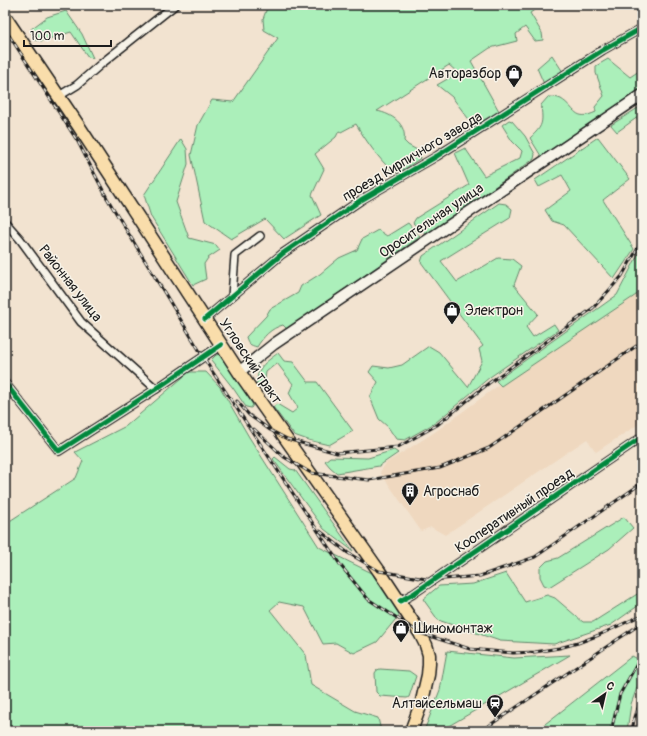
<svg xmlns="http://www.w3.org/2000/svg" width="647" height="736" viewBox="0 0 647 736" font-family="Pangolin,sans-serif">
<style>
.built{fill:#efd8bf}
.green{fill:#abefba;stroke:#64866b}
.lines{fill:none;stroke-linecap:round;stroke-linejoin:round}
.minor-casing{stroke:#1c1c1c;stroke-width:10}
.secondary-casing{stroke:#1c1c1c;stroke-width:13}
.trunk-casing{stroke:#1c1c1c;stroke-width:15}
.minor{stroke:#f7f3e8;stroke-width:7}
.secondary{stroke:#f7f3e8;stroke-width:10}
.trunk{stroke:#f9ddab;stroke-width:12}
.rail-casing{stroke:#1c1c1c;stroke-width:3}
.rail{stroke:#f7f3e8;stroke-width:1.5;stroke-dasharray:4.5;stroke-linecap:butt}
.cycleway-casing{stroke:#f7f3e8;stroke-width:8}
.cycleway{stroke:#00873e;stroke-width:5}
.labels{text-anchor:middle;stroke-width:3;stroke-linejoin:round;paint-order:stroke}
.poi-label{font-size:14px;fill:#1c1c1c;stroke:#f7f3e8;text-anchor:start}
.street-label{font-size:14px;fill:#1c1c1c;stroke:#f7f3e8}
</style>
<rect width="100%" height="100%" fill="#f2e3d0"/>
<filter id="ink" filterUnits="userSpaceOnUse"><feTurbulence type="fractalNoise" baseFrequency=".025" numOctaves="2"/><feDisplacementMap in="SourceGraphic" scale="8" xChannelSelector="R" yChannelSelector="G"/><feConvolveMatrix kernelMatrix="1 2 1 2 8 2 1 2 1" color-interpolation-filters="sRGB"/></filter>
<g filter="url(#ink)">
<polygon class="built" points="642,291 642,422 596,452 587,439 445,535 431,527 421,531 380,472 386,463 435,432 525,366"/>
<g class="green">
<path d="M268,5h274l-12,8 12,20 1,7 -8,1 -10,-14 -9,7 1,7 -27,7 -19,13 28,50 -25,15 -22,-29 -15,-12 19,-11 1,-2 -8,-7 -72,46c15,3 30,13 27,30l4,4 11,6 2,7 -21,14h-7c-15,-14 -27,-31 -37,-48l-15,8 -2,-1 -3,6 -21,17 9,15 -12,26 9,20 -37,24 -19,-20 -34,20 -26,-18 -14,-66 7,-30 14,-25 21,2 45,-64 -14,-8 -1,-11z"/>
<polygon points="66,11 82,34 93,58 88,57 71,32 42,41 34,40 31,29 47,17"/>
<polygon points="552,55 563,72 544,84 537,68"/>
<path d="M608,59l22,18 12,-8v19l-101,68 -11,-18c13,-12 13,-15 11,-33l7,-8c4,0 9,0 13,2 15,9 13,23 35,13l-1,-5 9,-11 -8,-23v-7z"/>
<polygon points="638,108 642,114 617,132 611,125"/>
<polygon points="509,120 512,121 525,136 535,154 534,159 427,235 413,223 416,218 469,185 455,153 465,148 484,176 520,158 522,151 512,141 502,125"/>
<polygon points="598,137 630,179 603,200 634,249 614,279 564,225 552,221 545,210 571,191 562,175 539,187 535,180"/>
<polygon points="181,139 187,149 188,164 176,202 189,238 216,245 220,250 208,258 204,264 206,279 193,285 151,217 144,195"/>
<polygon points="499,203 506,204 512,209 510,218 441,261 457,282 498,258 512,259 521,266 514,285 538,314 526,327 533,337 554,324 558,330 490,377 435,423 405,440 396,439 388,427 379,419 370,397 378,382 369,372 373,366 389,368 402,365 429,346 439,352 468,387 482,361 479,349 483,346 421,262 423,256"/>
<path d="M408,223l12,14 -133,92 -4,-4c-12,3 -20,12 -26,22 -7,-2 -9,-3 -11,-10l20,-21 4,-7 28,-16 3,-7 19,-12 19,-16 18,-8 5,-11 16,-9 9,6z"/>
<polygon points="642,247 642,291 501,386 496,381 617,295"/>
<polygon points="224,353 229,367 253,405 251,408 246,407 233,388 211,360 216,355"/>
<path d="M278,353l6,8 9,1 15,20h9l36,49 -24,14 -21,-5 -14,-5 -21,-28 4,-3 15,9 6,-5 -9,-15 4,-9 -16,-21 -11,9 -2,15 -7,-1c-1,-19 8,-23 21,-33z"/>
<polygon points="189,372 206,372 220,387 249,437 319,547 372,573 400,614 377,642 354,653 336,643 323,644 304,607 279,602 270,610 306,655 311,685 355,711 378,718 381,731 5,731 5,524 76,478 83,461 75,452 126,426"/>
<polygon points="394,450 398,453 379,466 337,473 330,467 325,461 330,457 368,458"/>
<polygon points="275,457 290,469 295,470 353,551 324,529 273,459"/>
<polygon points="624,517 633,528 609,549 549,587 544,585 540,577 540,568 547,561 558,558"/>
<polygon points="506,573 525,602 547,595 555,598 583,622 593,622 642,591 642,603 611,625 554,644 500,641 438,620 423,599 439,586 473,584"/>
<polygon points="447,651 514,658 570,655 440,731 424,731 440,690"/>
<polygon points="632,656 642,661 642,674 631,704 627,731 536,731"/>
<polygon points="380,669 409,671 416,676 409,697 407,698 380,696 376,692 375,673 377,670"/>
</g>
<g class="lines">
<g class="minor-casing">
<g id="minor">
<polyline points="59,96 77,85 101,64 175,5"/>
<polyline points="5,222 20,239 81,322 156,389"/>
<polyline points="232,296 235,255 260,236"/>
<polyline points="205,319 282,254 361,200 437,156 603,50 642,28"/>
<polyline points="5,383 59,451 156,389 221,345"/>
<polyline points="400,601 413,594 642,437"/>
</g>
</g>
<g class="secondary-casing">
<polyline id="secondary" points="239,372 274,344 642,95"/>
</g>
<g class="trunk-casing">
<polyline id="trunk" points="5,17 78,125 239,372 379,571 420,633 426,645 429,655 429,664 428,675 422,701 411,731"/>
</g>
<use href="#minor" class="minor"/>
<use href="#secondary" class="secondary"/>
<use href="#trunk" class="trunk"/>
<g class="rail-casing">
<g id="rail">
<polyline points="5,29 78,142 107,198 210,368 341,566 368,599 420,633 470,649 513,653 535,652 559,648 578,643 599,635 642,615"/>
<polyline points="237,401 249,415 270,430 287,439 337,453 398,447 437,425 489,383 593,308 622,276 642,241"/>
<polyline points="254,429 284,457 311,473 369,480 440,468 489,448 642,342"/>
<polyline points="320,531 348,553 379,571 432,580 480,576 535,557 642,483"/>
<polyline points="481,731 642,623"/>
<polyline points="611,731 620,694 642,655"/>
<polyline points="632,731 634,720 642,697"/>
</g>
</g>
<use href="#rail" class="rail"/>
<g class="cycleway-casing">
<g id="cycleway">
<polyline points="205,319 282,254 361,200 437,156 603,50 642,28"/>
<polyline points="5,383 59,451 156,389 221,345"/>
<polyline points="400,601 413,594 642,437"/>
</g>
</g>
<use href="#cycleway" class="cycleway"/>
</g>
</g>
<defs>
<g id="shop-pin" transform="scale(0.9)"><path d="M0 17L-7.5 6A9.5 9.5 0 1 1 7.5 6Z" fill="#1c1c1c" stroke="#f7f3e8"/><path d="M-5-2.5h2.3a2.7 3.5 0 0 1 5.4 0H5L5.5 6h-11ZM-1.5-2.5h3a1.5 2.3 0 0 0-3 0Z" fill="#fff"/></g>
<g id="building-pin" transform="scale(0.9)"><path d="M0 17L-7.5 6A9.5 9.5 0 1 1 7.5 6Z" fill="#1c1c1c" stroke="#f7f3e8"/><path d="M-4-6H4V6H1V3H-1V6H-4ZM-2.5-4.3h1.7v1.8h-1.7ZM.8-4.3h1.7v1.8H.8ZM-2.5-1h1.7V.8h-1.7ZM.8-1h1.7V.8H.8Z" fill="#fff"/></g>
<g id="station-pin" transform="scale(0.9)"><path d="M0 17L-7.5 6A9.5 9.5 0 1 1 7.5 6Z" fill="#1c1c1c" stroke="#f7f3e8"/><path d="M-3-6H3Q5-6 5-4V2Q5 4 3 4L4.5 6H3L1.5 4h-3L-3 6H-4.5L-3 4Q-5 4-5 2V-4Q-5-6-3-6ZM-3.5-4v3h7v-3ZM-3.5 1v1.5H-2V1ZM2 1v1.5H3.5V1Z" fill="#fff"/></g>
</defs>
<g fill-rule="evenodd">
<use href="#shop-pin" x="514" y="73"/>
<use href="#shop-pin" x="452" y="310"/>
<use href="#building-pin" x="410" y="491"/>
<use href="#shop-pin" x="401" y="628"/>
<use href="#station-pin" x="495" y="703"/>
</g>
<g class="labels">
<g class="poi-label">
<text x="501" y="78" text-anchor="end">Авторазбор</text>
<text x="465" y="315">Электрон</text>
<text x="423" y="496">Агроснаб</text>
<text x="414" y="633">Шиномонтаж</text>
<text x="482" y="708" text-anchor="end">Алтайсельмаш</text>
</g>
<g class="street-label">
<text transform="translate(412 156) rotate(-31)" y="5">проезд Кирпичного завода</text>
<text transform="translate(431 220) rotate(-34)" y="5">Оросительная улица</text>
<text transform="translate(71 283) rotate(52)" y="5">Районная улица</text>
<text transform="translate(251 361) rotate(56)" y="5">Угловский тракт</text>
<text transform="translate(514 510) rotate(-34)" y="5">Кооперативный проезд</text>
</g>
</g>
<rect width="647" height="736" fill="none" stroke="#f7f3e8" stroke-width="20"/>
<rect x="10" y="10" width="627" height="716" fill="none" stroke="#1c1c1c" stroke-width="1.5" filter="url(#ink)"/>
<g transform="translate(605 694) rotate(34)" stroke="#f7f3e8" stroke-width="3" paint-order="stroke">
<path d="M0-3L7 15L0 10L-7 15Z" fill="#1c1c1c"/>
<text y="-6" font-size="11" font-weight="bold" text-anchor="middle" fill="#1c1c1c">С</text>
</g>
<path d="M24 40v6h87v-6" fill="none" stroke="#1c1c1c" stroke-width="2"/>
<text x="30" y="40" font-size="12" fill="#1c1c1c" stroke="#f7f3e8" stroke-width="3" paint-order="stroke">100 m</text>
</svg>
